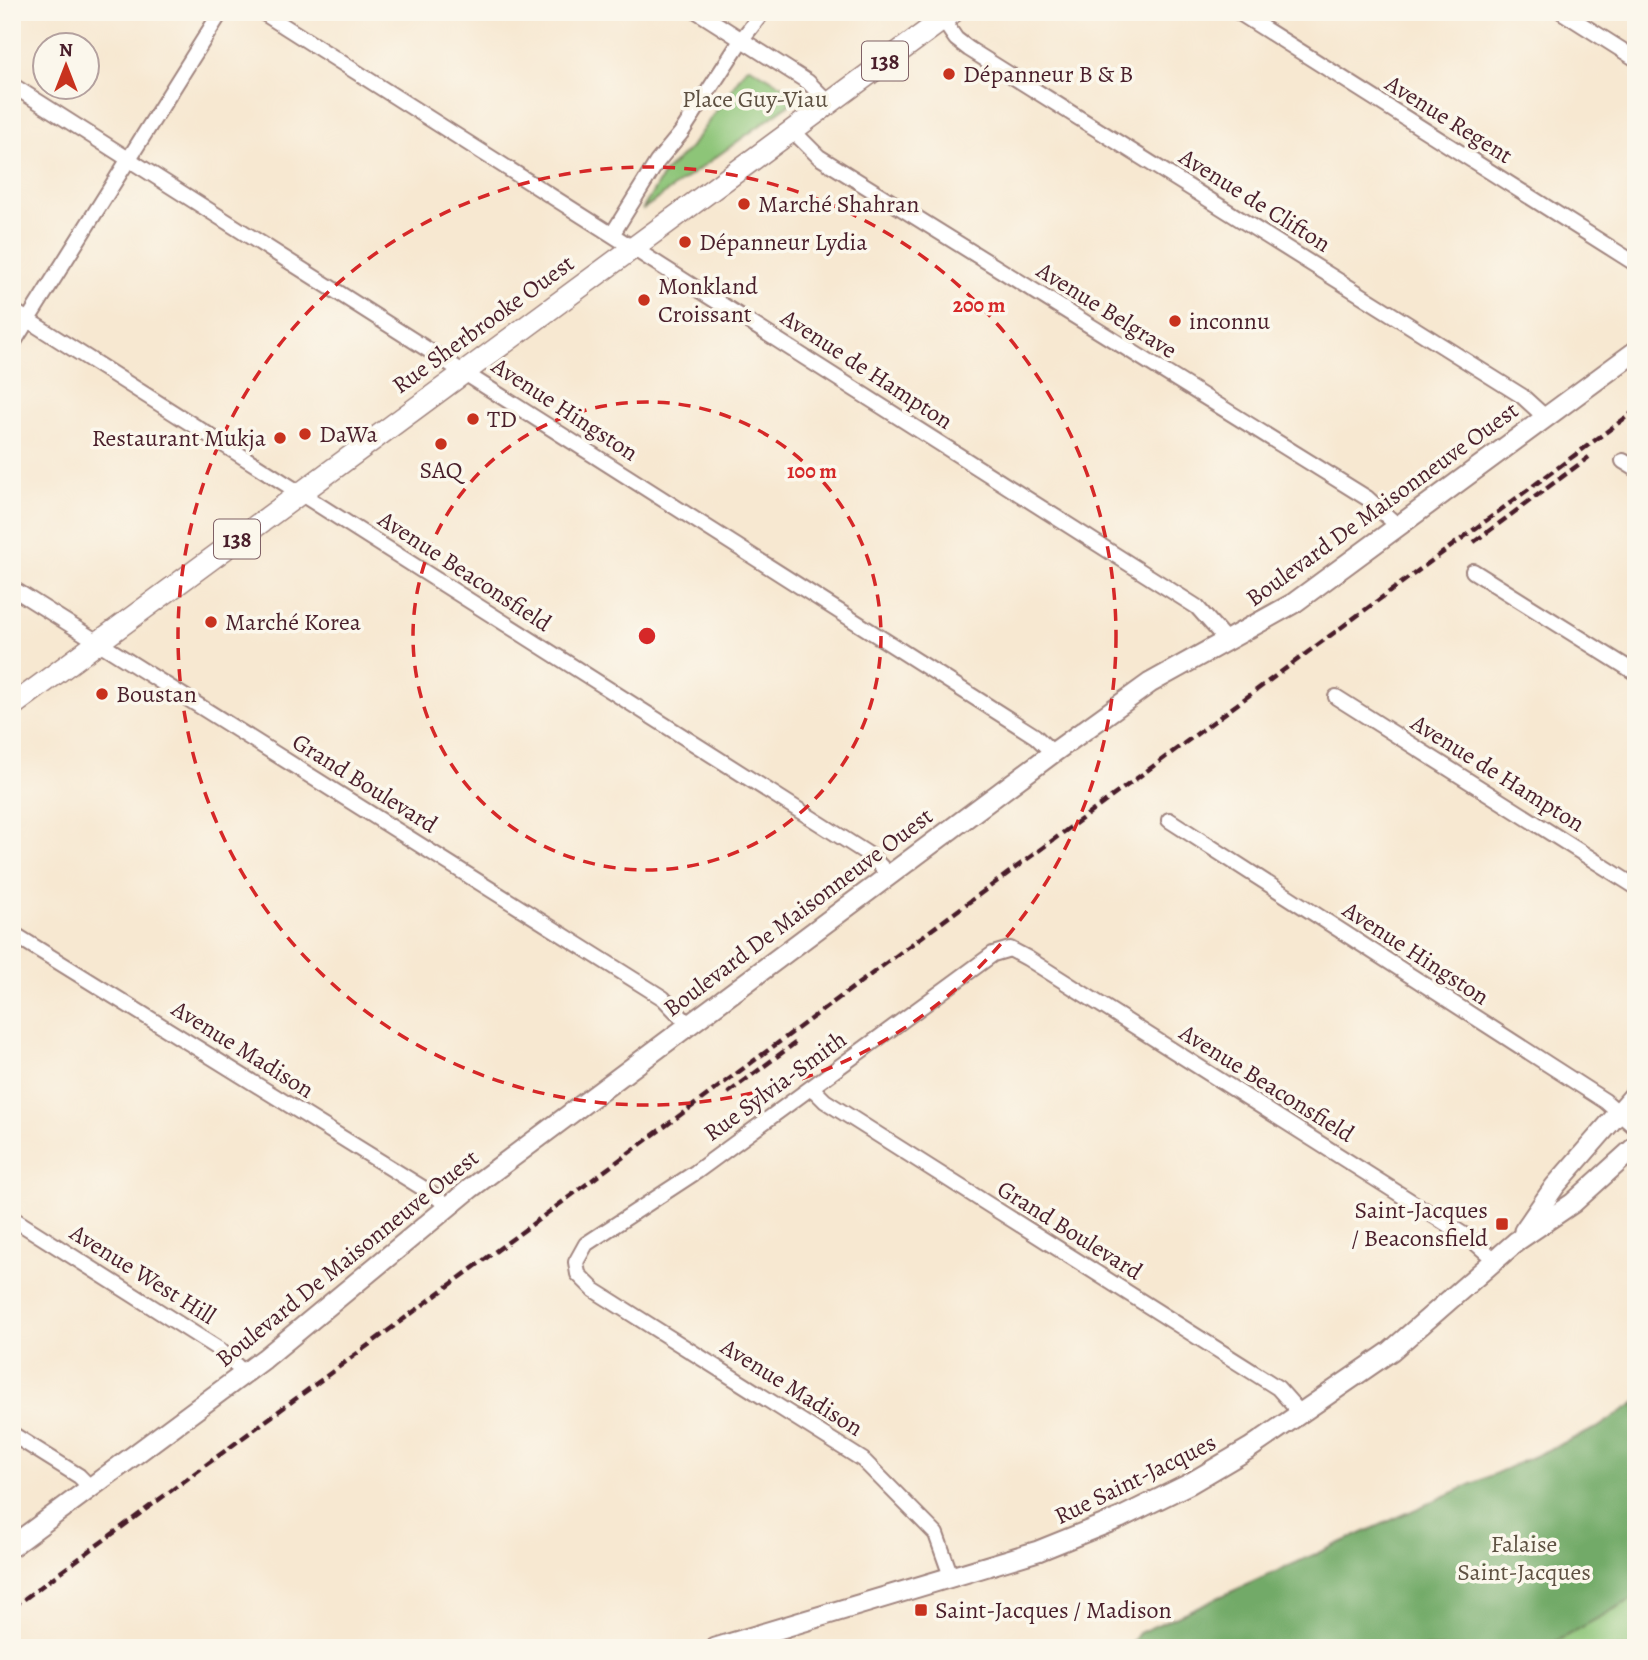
<svg xmlns="http://www.w3.org/2000/svg" width="1648" height="1660" viewBox="0 0 1648 1660" font-family="Alegreya,serif">
<style>
.green{fill:#8dc578;stroke:#6c7252;stroke-width:2}
.forest{fill:#72aa68;stroke:#5e644a;stroke-width:2}
.lines{fill:none;stroke-linecap:round;stroke-linejoin:round}
.street-casing{stroke:#a0847e;stroke-width:18}
.secondary-casing{stroke:#a0847e;stroke-width:23}
.primary-casing{stroke:#a0847e;stroke-width:24}
.street{stroke:#fff;stroke-width:14}
.secondary{stroke:#fff;stroke-width:19}
.primary{stroke:#fff;stroke-width:21}
.rail{stroke:#4a1f2b;stroke-width:4.5;stroke-dasharray:10 5;stroke-linecap:butt}
.ring{fill:none;stroke:#d62828;stroke-width:3.5;stroke-dasharray:12 9}
.poi-dot{fill:#c8321e;stroke:#fbf7ec;stroke-width:2.5}
.labels{text-anchor:middle;stroke-width:7;stroke-linejoin:round;paint-order:stroke}
.shield{fill:#fbf7ec;stroke:#7f6065;stroke-width:2}
.shield-label{font-size:23px;font-weight:bold;fill:#4a1f2b}
.poi-label{font-size:24px;fill:#4a1f2b;stroke:#fbf7ec;text-anchor:start}
.park-label{font-size:24px;fill:#5e5142;stroke:#fbf7ec}
.street-label{font-size:24px;fill:#4a1f2b;stroke:#fbf7ec}
.centre{fill:#d62828;stroke:#fbf7ec;stroke-width:3.5}
.ring-label{font-size:21px;text-anchor:middle;font-weight:bold;fill:#d62828;stroke:#fbf7ec;stroke-width:7;stroke-linejoin:round;paint-order:stroke}
</style>
<rect width="100%" height="100%" fill="#fbf7ec"/>
<filter id="ink" filterUnits="userSpaceOnUse"><feTurbulence type="fractalNoise" baseFrequency=".0143" numOctaves="2"/><feDisplacementMap in="SourceGraphic" scale="14" xChannelSelector="R" yChannelSelector="G"/><feConvolveMatrix kernelMatrix="1 2 1 2 8 2 1 2 1" color-interpolation-filters="sRGB"/></filter>
<filter id="wash" filterUnits="userSpaceOnUse"><feTurbulence type="fractalNoise" baseFrequency=".00686" numOctaves="4" result="noise"/><feDisplacementMap in="SourceGraphic" scale="28" xChannelSelector="R" yChannelSelector="G"/><feGaussianBlur stdDeviation="1.57" result="paint"/><feColorMatrix in="noise" values="0 0 0 0 0 0 0 0 0 0 0 0 0 0 0 0 0 1.4 0 .05"/><feComposite in="paint" operator="in"/></filter>
<g filter="url(#wash)">
<rect width="100%" height="100%" fill="#f7e8d1"/>
<g class="green">
<polygon points="750,67 792,91 791,103 642,210 665,172 690,148 746,68"/>
<polygon points="1636,1597 1636,1648 1544,1648"/>
</g>
<polygon class="forest" points="1636,1402 1636,1597 1544,1648 1128,1648 1139,1633 1597,1428"/>
</g>
<g filter="url(#ink)">
<g class="lines">
<g class="street-casing">
<g id="street">
<polyline points="262,12 1197,607 1226,640"/>
<polyline points="698,12 808,82 829,103"/>
<polyline points="1238,12 1636,264"/>
<polyline points="1562,12 1636,59"/>
<polyline points="943,20 956,39 969,49 1522,396 1545,417"/>
<polyline points="12,85 1035,736 1053,753"/>
<polyline points="792,130 819,157 1367,498 1399,527"/>
<polyline points="613,233 657,162 681,133 742,39 763,12"/>
<polyline points="12,310 871,856 889,875"/>
<polyline points="12,345 221,12"/>
<polyline points="1623,461 1636,469"/>
<polyline points="1473,571 1636,673"/>
<polyline points="12,588 663,998 688,1024"/>
<polyline points="1336,697 1636,887"/>
<polyline points="1169,820 1605,1101 1636,1128"/>
<polyline points="12,933 434,1195 448,1206"/>
<polyline points="812,1088 825,1101 1278,1388 1301,1414"/>
<polyline points="12,1218 220,1350 245,1374"/>
<polyline points="12,1434 79,1476 91,1488"/>
<polyline points="952,1579 936,1534 863,1460 594,1290 578,1274 576,1262 586,1244 696,1172 993,954 1010,949 1027,958 1472,1240 1496,1261"/>
</g>
</g>
<g class="secondary-casing">
<g id="secondary">
<polyline points="1524,1231 1555,1186 1636,1093"/>
<polyline points="12,1546 264,1359 471,1188 1053,753 1150,683 1294,603 1636,351"/>
<polyline points="715,1648 1038,1551 1120,1518 1189,1484 1250,1448 1391,1351 1517,1241 1573,1203 1636,1146"/>
</g>
</g>
<g class="primary-casing">
<polyline id="primary" points="12,706 953,12"/>
</g>
<use href="#street" class="street"/>
<use href="#secondary" class="secondary"/>
<use href="#primary" class="primary"/>
<g class="rail">
<polyline points="1474,542 1589,457"/>
<polyline points="728,1093 795,1043"/>
<polyline points="12,1608 1636,410"/>
</g>
</g>
</g>
<g class="ring">
<circle cx="647" cy="636" r="234"/>
<circle cx="647" cy="636" r="469"/>
</g>
<g class="poi-dot">
<circle cx="949" cy="74" r="7"/>
<circle cx="744" cy="204" r="7"/>
<circle cx="685" cy="242" r="7"/>
<circle cx="644" cy="300" r="7"/>
<circle cx="1175" cy="321" r="7"/>
<circle cx="473" cy="419" r="7"/>
<circle cx="305" cy="434" r="7"/>
<circle cx="280" cy="438" r="7"/>
<circle cx="441" cy="444" r="7"/>
<circle cx="211" cy="622" r="7"/>
<circle cx="102" cy="694" r="7"/>
<rect x="1495" y="1217" width="14" height="14" rx="3.5"/>
<rect x="914" y="1603" width="14" height="14" rx="3.5"/>
</g>
<g class="labels">
<g class="shield">
<rect x="862" y="41.5" width="46" height="39" rx="5"/>
<rect x="214" y="519.5" width="46" height="39" rx="5"/>
</g>
<g class="shield-label">
<text x="885" y="69">138</text>
<text x="237" y="547">138</text>
</g>
<g class="poi-label">
<text x="963" y="82">Dépanneur B &amp; B</text>
<text x="758" y="212">Marché Shahran</text>
<text x="699" y="250">Dépanneur Lydia</text>
<text x="658" y="294">Monkland<tspan x="658" dy="28">Croissant</tspan></text>
<text x="1189" y="329">inconnu</text>
<text x="487" y="427">TD</text>
<text x="319" y="442">DaWa</text>
<text x="266" y="446" text-anchor="end">Restaurant Mukja</text>
<text x="441" y="478" text-anchor="middle">SAQ</text>
<text x="225" y="630">Marché Korea</text>
<text x="116" y="702">Boustan</text>
<text x="1488" y="1218" text-anchor="end">Saint-Jacques<tspan x="1488" dy="28">/ Beaconsfield</tspan></text>
<text x="935" y="1618">Saint-Jacques / Madison</text>
</g>
<g class="park-label">
<text x="755" y="107">Place Guy-Viau</text>
<text x="1524" y="1552">Falaise<tspan x="1524" dy="28">Saint-Jacques</tspan></text>
</g>
<g class="street-label">
<text transform="translate(1449 119) rotate(32)" y="8">Avenue Regent</text>
<text transform="translate(1255 200) rotate(32)" y="8">Avenue de Clifton</text>
<text transform="translate(1107 310) rotate(32)" y="8">Avenue Belgrave</text>
<text transform="translate(483 324) rotate(-36)" y="8">Rue Sherbrooke Ouest</text>
<text transform="translate(867 369) rotate(33)" y="8">Avenue de Hampton</text>
<text transform="translate(565 409) rotate(33)" y="8">Avenue Hingston</text>
<text transform="translate(1382 504) rotate(-36)" y="8">Boulevard De Maisonneuve Ouest</text>
<text transform="translate(465 571) rotate(33)" y="8">Avenue Beaconsfield</text>
<text transform="translate(1498 773) rotate(32)" y="8">Avenue de Hampton</text>
<text transform="translate(365 783) rotate(32)" y="8">Grand Boulevard</text>
<text transform="translate(798 912) rotate(-37)" y="8">Boulevard De Maisonneuve Ouest</text>
<text transform="translate(1416 953) rotate(33)" y="8">Avenue Hingston</text>
<text transform="translate(243 1049) rotate(32)" y="8">Avenue Madison</text>
<text transform="translate(1267 1083) rotate(32)" y="8">Avenue Beaconsfield</text>
<text transform="translate(775 1086) rotate(-36)" y="8">Rue Sylvia-Smith</text>
<text transform="translate(1070 1230) rotate(32)" y="8">Grand Boulevard</text>
<text transform="translate(347 1258) rotate(-39)" y="8">Boulevard De Maisonneuve Ouest</text>
<text transform="translate(143 1274) rotate(32)" y="8">Avenue West Hill</text>
<text transform="translate(792 1387) rotate(32)" y="8">Avenue Madison</text>
<text transform="translate(1135 1479) rotate(-26)" y="8">Rue Saint-Jacques</text>
</g>
</g>
<circle cx="647" cy="636" r="10" class="centre"/>
<g class="ring-label">
<text x="979" y="312">200 m</text>
<text x="812" y="478">100 m</text>
</g>
<rect width="1648" height="1660" fill="none" stroke="#fbf7ec" stroke-width="42"/>
<g transform="translate(66 66)"><circle r="33" fill="#fbf7ec" stroke="#b4a19f" stroke-width="2"/>
<path d="M0-5L12 26L0 18L-12 26Z" fill="#c8321e"/>
<text y="-10" font-size="19" font-weight="bold" text-anchor="middle" fill="#4a1f2b">N</text>
</g>
</svg>
